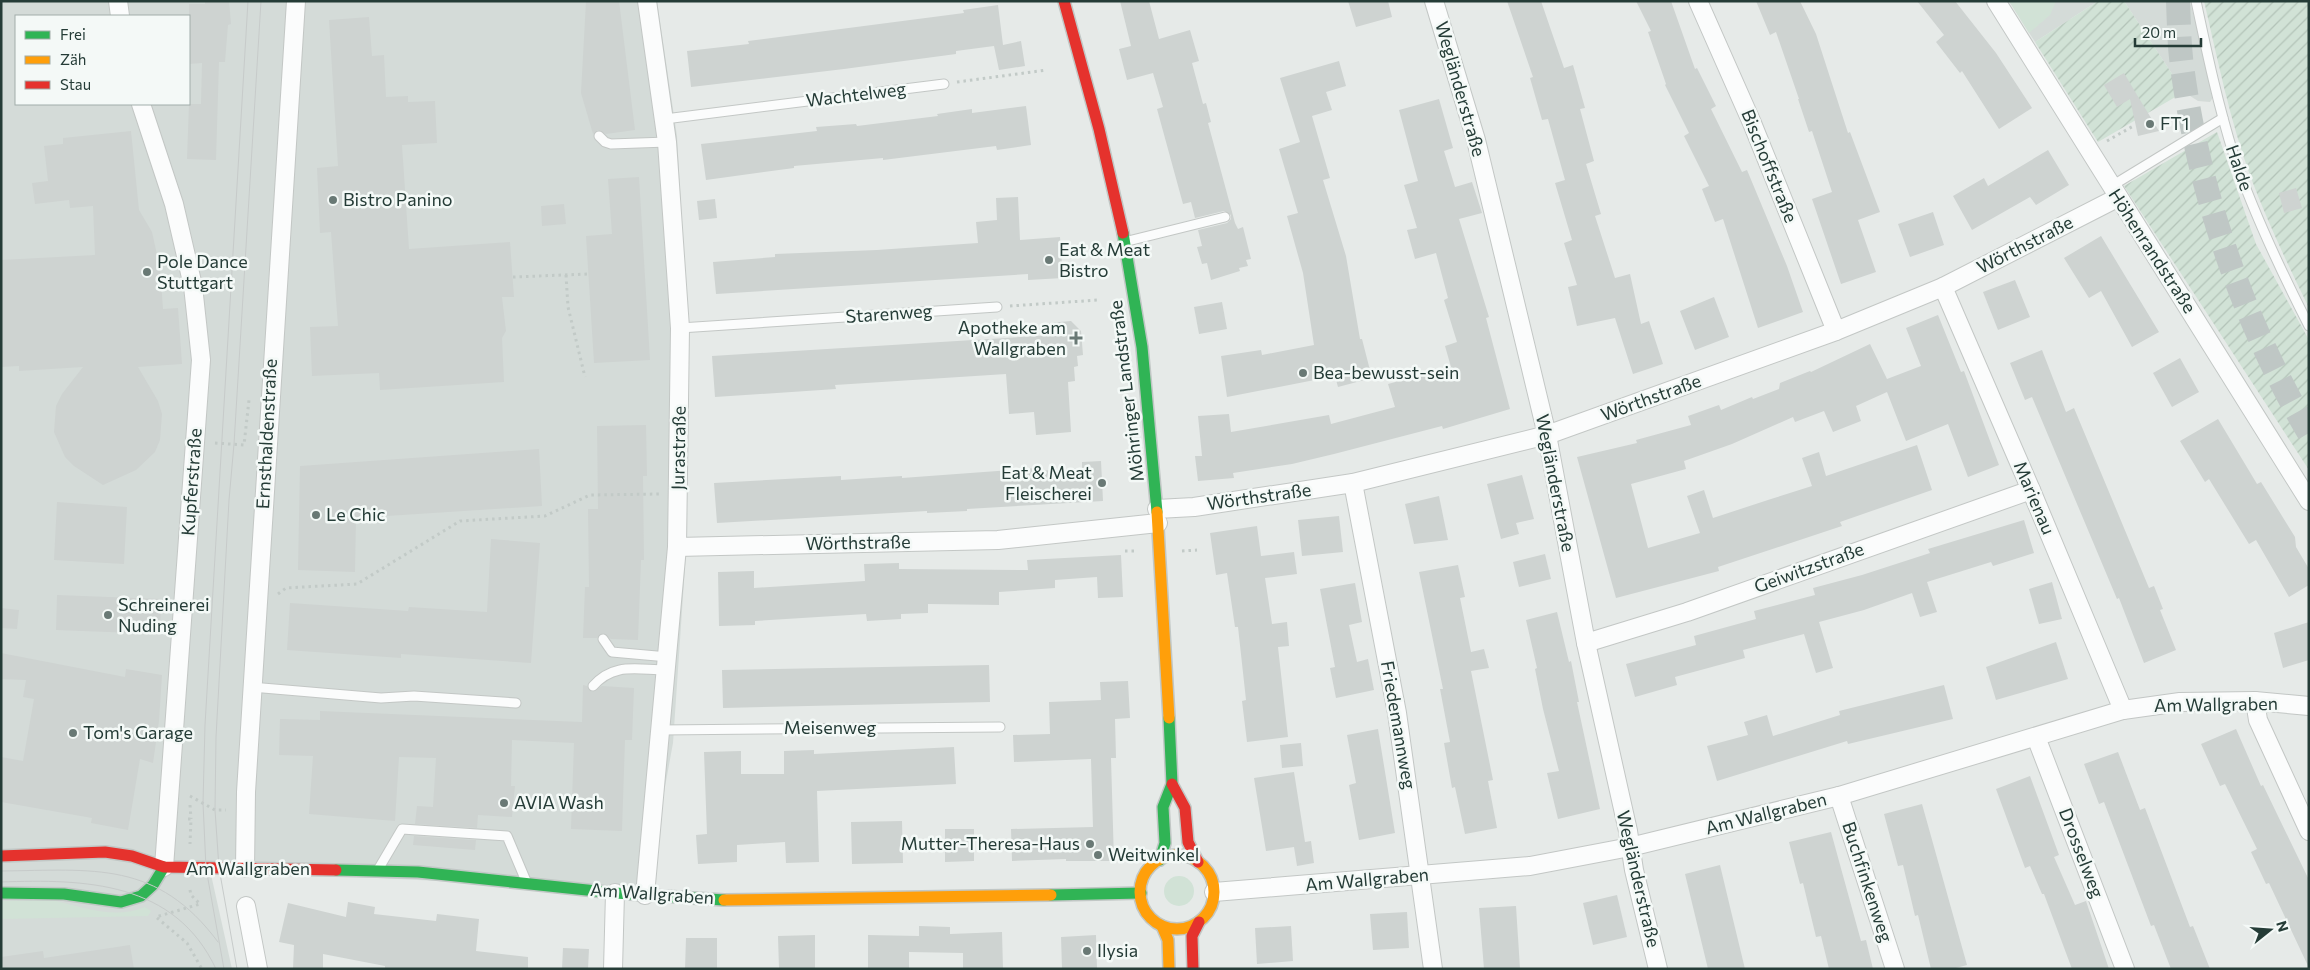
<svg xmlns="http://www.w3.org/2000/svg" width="2310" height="970" viewBox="0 0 2310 970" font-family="Commissioner,sans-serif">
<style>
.built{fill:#d4dbd8;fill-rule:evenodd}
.green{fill:#d1e2d6}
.garden{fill:url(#garden-furrows)}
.building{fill:#ced3d1}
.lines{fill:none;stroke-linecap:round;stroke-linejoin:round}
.secondary-tunnel{stroke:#bfc7c5;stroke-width:24;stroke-dasharray:24 12;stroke-linecap:butt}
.lane-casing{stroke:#c3c7c5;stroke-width:11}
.street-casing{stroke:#c3c7c5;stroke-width:20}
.fast-casing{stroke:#c1c7c5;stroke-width:14}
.slow-casing{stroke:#c1c7c5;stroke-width:14}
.jam-casing{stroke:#c1c7c5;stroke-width:14}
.path{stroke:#c2cac7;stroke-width:3;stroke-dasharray:2.5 4;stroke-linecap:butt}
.lane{stroke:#fbfcfc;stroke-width:9}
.street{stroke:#fbfcfc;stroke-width:18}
.fast{stroke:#30b455;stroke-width:11}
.slow{stroke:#ff9f0a;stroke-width:11}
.jam{stroke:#e5322d;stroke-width:11}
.tram{stroke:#c7cbca;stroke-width:1}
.poi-dot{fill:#697975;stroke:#f4f9f7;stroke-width:2}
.labels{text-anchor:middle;stroke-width:5;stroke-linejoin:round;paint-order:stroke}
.street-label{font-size:18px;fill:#253c37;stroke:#f4f9f7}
.poi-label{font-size:18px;fill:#253c37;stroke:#f4f9f7;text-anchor:start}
</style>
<defs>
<pattern id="garden-furrows" width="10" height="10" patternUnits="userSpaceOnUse" patternTransform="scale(1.25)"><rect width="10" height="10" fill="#d1e2d6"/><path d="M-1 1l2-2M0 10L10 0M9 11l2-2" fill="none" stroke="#b3c3b8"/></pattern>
</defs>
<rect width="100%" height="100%" fill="#e6eae8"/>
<g class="built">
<path d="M1,1h656l20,135 11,193 -2,223 -13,191 -27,148 -436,-21 22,99h-231zM16,16h173v88h-173z"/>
<polygon points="2009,1 2098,1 2035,42"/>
<polygon points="2124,1 2190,1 2214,96 2210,102 2198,101 2184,92"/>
</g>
<g class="green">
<polygon points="2009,1 2056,1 2050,15 2029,33"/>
<circle cx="1179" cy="891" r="15"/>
<path d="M52,900c30,7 63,20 93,7l6,4 -3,5 -147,3v-18z"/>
</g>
<g class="garden">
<polygon points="2098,1 2124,1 2184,92 2098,142 2035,42"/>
<path d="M2204,1h105v307c-21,-43 -41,-85 -58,-130 -21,-57 -33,-117 -47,-177z"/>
<polygon points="2217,132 2256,244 2309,340 2309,470 2124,186"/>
</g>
<g class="building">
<polygon points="205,1 229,1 231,24 228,25 225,62 219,62 216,160 187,159 189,104 201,104 202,63 189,64 189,4 205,4"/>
<polygon points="586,1 619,1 635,130 606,134 598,130 593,134 581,93"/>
<polygon points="1120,1 1149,1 1159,39 1190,30 1199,61 1192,63 1203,104 1206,103 1211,122 1208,123 1235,223 1238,229 1243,227 1251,259 1246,260 1248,266 1239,268 1240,271 1211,280 1207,263 1202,264 1197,247 1202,246 1198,230 1227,223 1231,219 1231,215 1224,211 1195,218 1191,202 1183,204 1157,109 1163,107 1153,73 1127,80 1119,49 1131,46"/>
<polygon points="1348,1 1388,1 1392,17 1356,27"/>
<polygon points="1507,1 1541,1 1564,68 1573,65 1585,108 1580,109 1594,161 1586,164 1601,214 1595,216 1615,278 1630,274 1641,324 1649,321 1663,364 1633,374 1615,318 1577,326 1568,287 1577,285 1564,243 1572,240 1555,183 1565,180 1548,119 1542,120 1530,78 1533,77"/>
<polygon points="1636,1 1671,1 1695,69 1697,68 1716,106 1711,109 1742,172 1747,170 1787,266 1803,312 1758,328 1723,219 1715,222 1702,189 1709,186 1684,136 1689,133 1665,85 1666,84 1648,32 1651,31"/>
<polygon points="1756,1 1800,1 1816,34 1848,133 1850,132 1880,212 1858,220 1876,272 1841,284 1812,199 1832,192 1812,131 1809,132 1798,99 1799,99 1776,32 1770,35"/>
<polygon points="1917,1 1955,1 1996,53 2032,108 1999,129 1962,71 1960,73 1936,42 1944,35"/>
<polygon points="998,5 1003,45 1021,41 1025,66 999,70 994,46 956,51 956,54 844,69 691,87 687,51 749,44 748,41 964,13 963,10"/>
<polygon points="369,17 372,56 384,55 386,97 408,96 408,102 435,101 437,143 402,145 409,249 510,242 514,297 502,297 506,331 502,338 504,382 380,390 379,373 312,376 310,327 338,326 331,232 320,233 317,168 338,166 329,20"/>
<polygon points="1339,61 1346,86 1326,92 1332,110 1312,116 1330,178 1323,180 1346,256 1360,339 1362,339 1372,378 1338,387 1335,376 1227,397 1221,356 1261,350 1262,355 1314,345 1303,273 1287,216 1298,213 1279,149 1300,142 1280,78"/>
<polygon points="2124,73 2137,95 2159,131 2138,136 2130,99 2117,107 2104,85"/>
<polygon points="1439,99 1453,148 1444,151 1455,187 1472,182 1482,213 1459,219 1489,317 1486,318 1510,409 1443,429 1442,426 1334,454 1292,464 1233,473 1234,478 1198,481 1195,456 1202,456 1198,416 1229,414 1231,432 1329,415 1331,424 1395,407 1388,384 1451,367 1445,346 1457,342 1444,300 1448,298 1436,253 1415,259 1407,230 1417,228 1404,185 1418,181 1399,110"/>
<polygon points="1026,106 1031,145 997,150 996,146 883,160 883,158 794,166 794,168 706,180 701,144 817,131 816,127 856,124 857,126 938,116 937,114 972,109 972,113"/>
<polygon points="131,131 139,210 152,232 160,268 163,309 178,308 182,364 138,367 158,401 162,414 160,440 155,452 136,470 103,485 74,466 65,457 54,432 56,406 62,394 83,367 19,371 19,366 1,367 1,260 95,255 93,206 70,208 69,200 35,204 32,183 48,181 44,146 63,144 63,138"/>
<polygon points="2048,150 2069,185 2036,205 2030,197 1972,230 1953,196 1984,178 1988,186"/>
<polygon points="639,177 650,360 594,363 586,236 612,234 608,179"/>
<polygon points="2296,188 2302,208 2284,213 2279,193"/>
<polygon points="1018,197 1020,240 1060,237 1063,278 1028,280 1028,274 716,294 713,262 775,257 775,254 877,250 978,243 976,222 997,220 996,198"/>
<polygon points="715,199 717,218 699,220 697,201"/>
<polygon points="564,204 566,224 542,226 541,206"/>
<polygon points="1933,212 1944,245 1910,257 1898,224"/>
<polygon points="2101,236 2159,332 2132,347 2101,291 2089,298 2064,258"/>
<polygon points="2015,280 2030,317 1998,330 1983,292"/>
<polygon points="1714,297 1729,337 1695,350 1680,311"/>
<polygon points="1222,302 1227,329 1199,334 1194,307"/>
<polygon points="1938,315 1961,372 1964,371 1999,465 1968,477 1948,424 1906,441 1887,392 1856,406 1861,421 1833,432 1824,411 1795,422 1793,417 1732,444 1684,461 1686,469 1631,484 1648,548 1700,533 1687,496 1704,490 1713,518 1771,499 1812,486 1802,458 1819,452 1826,476 1917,445 1932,490 1840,522 1842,526 1718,567 1719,571 1616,598 1577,457 1637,443 1636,440 1691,425 1688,416 1719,405 1721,410 1752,397 1753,399 1779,389 1780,383 1810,371 1811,372 1870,344 1887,379 1921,366 1906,328"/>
<polygon points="1071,321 1081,331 1083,355 1077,356 1078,366 1074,367 1075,381 1068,382 1071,432 1036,435 1034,412 1009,414 1006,374 835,385 836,389 715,397 712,356 1037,336 1050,335 1049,323"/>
<polygon points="2042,350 2066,412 2074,408 2149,588 2154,586 2163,609 2160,610 2176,650 2144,663 2119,598 2117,599 2032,397 2025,400 2010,363"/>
<polygon points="2180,358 2199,392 2172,407 2153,373"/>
<polygon points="2218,419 2257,484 2261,482 2295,537 2296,547 2309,569 2309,585 2289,597 2256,540 2249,544 2209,479 2205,482 2180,441"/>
<polygon points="646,425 647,476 643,476 644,560 641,560 638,640 611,639 603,633 597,638 583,638 585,587 589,587 588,509 598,509 597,426"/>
<polygon points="539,449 542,506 356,518 355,572 298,570 300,466"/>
<polygon points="1101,461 1103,501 967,509 967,511 927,513 927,511 717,523 714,483 841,476 841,480 902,476 902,478 1037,468 1038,471 1082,468 1082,462"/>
<polygon points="1522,475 1534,519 1516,523 1519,534 1501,539 1487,484"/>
<polygon points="1439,496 1448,540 1414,544 1405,504"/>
<polygon points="57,502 127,507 124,564 54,560"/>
<polygon points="1339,516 1343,552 1302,556 1298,520"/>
<polygon points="2024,520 2034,553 1993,566 1991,562 1927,582 1937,612 1920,617 1912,593 1864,610 1819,622 1833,668 1816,673 1804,634 1743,650 1745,658 1675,677 1677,685 1635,697 1626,664 1696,645 1694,636 1756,619 1754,611 1815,595 1813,588 1862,575 1930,553 1928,549"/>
<polygon points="1257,526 1261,556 1294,552 1297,574 1265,578 1272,624 1287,622 1289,646 1278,647 1288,737 1247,742 1242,701 1246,700 1238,627 1235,627 1227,573 1216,575 1210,533"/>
<polygon points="491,539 540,543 531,663 401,654 401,658 287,650 290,603 408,611 409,607 487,612"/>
<polygon points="1545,554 1551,579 1519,587 1513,562"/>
<polygon points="1121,555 1123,597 1098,598 1097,577 1055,580 1055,588 999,592 999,605 928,604 928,613 901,614 901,619 867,621 866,614 755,621 755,625 719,626 718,572 754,571 754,588 865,581 864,564 899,563 899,569 1028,570 1027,560"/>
<polygon points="1458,565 1465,597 1460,598 1471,652 1484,649 1489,668 1471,671 1493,780 1488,781 1497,828 1465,834 1455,787 1452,788 1444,743 1450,742 1440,689 1443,689 1419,572"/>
<polygon points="2052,582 2062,619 2039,624 2029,589"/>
<polygon points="1355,583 1362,622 1349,625 1357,662 1368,659 1374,690 1336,698 1330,668 1335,667 1320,589"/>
<polygon points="57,595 161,599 160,634 56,630"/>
<polygon points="1,608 19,610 17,629 1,628"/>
<polygon points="1557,612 1569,662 1571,661 1579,702 1577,702 1600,809 1558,819 1547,773 1559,771 1543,709 1535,669 1537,668 1526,620"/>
<polygon points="2309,622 2309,660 2283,668 2274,633"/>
<polygon points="2056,642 2068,679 1996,700 1986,667"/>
<polygon points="1,653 125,677 126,669 162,675 159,721 153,763 140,759 128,830 91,823 92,818 1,802 1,757 23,761 34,699 23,697 26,680 1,679"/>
<polygon points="989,665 990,702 723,708 722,670"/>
<polygon points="1128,681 1130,718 1115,719 1116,758 1111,758 1114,861 1066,861 1066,859 1012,861 1011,829 1093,827 1091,759 1014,762 1013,735 1050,734 1049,702 1101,700 1100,682"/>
<polygon points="583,685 587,686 592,692 602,686 634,688 632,740 625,740 622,831 571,829 574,743 512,740 511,786 515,786 512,817 478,815 477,828 415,824 417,806 433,807 436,758 399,757 395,821 309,814 313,756 279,755 280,719 320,720 320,711 582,722"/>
<polygon points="1944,685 1953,719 1848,744 1847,741 1717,781 1707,746 1748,735 1744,722 1767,715 1773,736 1840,715 1839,711"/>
<polygon points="1378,729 1395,833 1359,840 1349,785 1356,783 1347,735"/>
<polygon points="2236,729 2261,786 2263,785 2309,880 2309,968 2269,883 2266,884 2251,852 2257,849 2225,784 2220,786 2201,744"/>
<polygon points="1301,743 1303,766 1282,768 1280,745"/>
<polygon points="954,747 956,784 817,791 819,862 786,863 785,842 737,845 737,862 698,864 696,835 707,834 704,752 741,751 741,774 784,774 784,751 814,750 814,754"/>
<polygon points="2118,752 2140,810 2145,808 2190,927 2193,926 2210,969 2171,969 2154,925 2151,926 2104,802 2099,804 2084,764"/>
<polygon points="1294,772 1305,842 1311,841 1314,863 1297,866 1294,847 1266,851 1254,778"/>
<polygon points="2030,776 2059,855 2054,857 2075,905 2086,901 2109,969 2072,969 2044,894 2042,894 2030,866 2025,868 1996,789"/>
<polygon points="1922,804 1967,965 1952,969 1931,969 1918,915 1915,916 1903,865 1898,866 1884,814"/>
<polygon points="902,821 903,863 852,864 851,822"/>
<polygon points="945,829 974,829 974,861 945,862"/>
<polygon points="1831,832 1861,941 1866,940 1873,969 1829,969 1821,936 1816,937 1803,883 1800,884 1789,842"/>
<polygon points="414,836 476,840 475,850 413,845"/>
<polygon points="1720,865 1730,907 1745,969 1708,969 1700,936 1685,874"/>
<polygon points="1617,895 1627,937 1593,945 1583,903"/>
<polygon points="348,902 375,907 374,914 436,921 437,914 479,919 476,951 528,957 528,969 385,969 385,966 323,954 323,969 293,969 294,945 279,942 288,903 346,917"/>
<polygon points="1516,906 1520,969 1484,969 1479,908"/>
<polygon points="1407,912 1409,948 1373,950 1370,914"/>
<polygon points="919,926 950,927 950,934 1002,932 1003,969 963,969 963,953 909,952 909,969 868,969 868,935 919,936"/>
<polygon points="1291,926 1293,961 1257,964 1255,928"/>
<polygon points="815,935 815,969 779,969 778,936"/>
<polygon points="1096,935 1097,969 1062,969 1061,937"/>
<polygon points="686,938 717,938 717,969 685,969"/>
<polygon points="130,945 134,969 1,969 1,957 43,951 44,958"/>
<polygon points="563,948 589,949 588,969 562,969"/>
</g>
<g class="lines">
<path class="secondary-tunnel" d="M2178,1c1,22 1,43 4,65 17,128 61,255 127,367"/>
<g class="lane-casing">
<g id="lane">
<path d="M2196,1c11,52 22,104 38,155 20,59 47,115 75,170"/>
<polyline points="665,119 944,84"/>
<polyline points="599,136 605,142 611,144 667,142"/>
<polyline points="2110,187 2223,118"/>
<polyline points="1124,242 1225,217"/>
<polyline points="680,328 997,307"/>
<polyline points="603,639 612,652 668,657"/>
<path d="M593,686c21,-24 44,-16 73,-16"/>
<polyline points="252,687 381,698 414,696 516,703"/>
<polyline points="660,730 1000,727"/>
<polyline points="379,868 402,829 507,836 526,881"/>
</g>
</g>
<g class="street-casing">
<g id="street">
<polyline points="118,1 120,16"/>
<polyline points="1434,1 1476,140 1547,435 1586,643 1628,831 1634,870 1658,969"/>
<polyline points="1698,1 1752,123 1836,331"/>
<polyline points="1996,1 2309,501"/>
<polyline points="141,104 174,204 193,286 201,360 164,867"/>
<polyline points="1943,287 2031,490 2123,710"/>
<polyline points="1353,483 1397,713 1433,969"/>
<polyline points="1157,509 1194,507 1353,483 1547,435 1836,331 1943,287 2117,198"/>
<polyline points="677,547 998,540 1158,523"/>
<polyline points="1586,643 1687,612 2031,490"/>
<polyline points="2255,701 2258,720 2309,831"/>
<polyline points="2036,737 2125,969"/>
<polyline points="1839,796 1895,969"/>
<polyline points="245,868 246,792 296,1"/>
<polyline points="1214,892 1530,866 1630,847 1839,796 2123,710 2180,702 2255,701 2309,706"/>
<polyline points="645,895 677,547 680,328 667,142 647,1"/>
<polyline points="246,906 258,969"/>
<polyline points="613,969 615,893"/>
</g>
</g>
<g class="fast-casing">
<g id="fast">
<polyline points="1123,233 1142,347 1157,512"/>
<polyline points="1160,860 1165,843 1163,807 1172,784 1169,718"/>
<polyline points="336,870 418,872 615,893 724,900"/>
<polyline points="1,893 64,894 121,902 141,896 153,885 164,867"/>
<polyline points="1051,895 1141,893"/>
</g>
</g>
<g class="slow-casing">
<g id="slow">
<polyline points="1157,512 1169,718"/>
<circle cx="1177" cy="892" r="37"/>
<polyline points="724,900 1051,895"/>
<polyline points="1162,926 1168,940 1169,969"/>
</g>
</g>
<g class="jam-casing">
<g id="jam">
<polyline points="1064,1 1099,129 1123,233"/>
<polyline points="1172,784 1185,808 1188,842 1198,862"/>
<polyline points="1,856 105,852 132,856 164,867 336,870"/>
<polyline points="1193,969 1192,936 1199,922"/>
</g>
</g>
<g class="path">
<polyline points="957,82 1047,70"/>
<polyline points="2107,141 2135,125"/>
<polyline points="566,275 568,307 585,377"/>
<polyline points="513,277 589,274"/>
<polyline points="1010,306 1098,300"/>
<polyline points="215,443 244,445 249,400"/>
<polyline points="1125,551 1138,551"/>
<polyline points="1182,551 1197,550"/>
<polyline points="278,594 286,588 357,584 460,521 545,516 590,495 660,494"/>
<polyline points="190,796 215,810 226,810"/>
<polyline points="190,805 191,819"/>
<polyline points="188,819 191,819 190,844"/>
<polyline points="190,890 191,895 200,904 156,917 187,943 202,969"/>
</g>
<use href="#lane" class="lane"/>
<use href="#street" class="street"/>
<use href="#fast" class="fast"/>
<use href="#slow" class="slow"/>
<use href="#jam" class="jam"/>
<g class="tram">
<path d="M1,871c93,-1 156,-11 217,71"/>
<path d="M1,882c84,-3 174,-1 215,87"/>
<polyline points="224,969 206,868 203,803 205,725 248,1"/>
<polyline points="237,969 219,868 215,810 216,737 229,500 234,444 261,1"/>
</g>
</g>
<g class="poi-dot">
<circle cx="2150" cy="124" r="5"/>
<circle cx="333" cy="200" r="5"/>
<circle cx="1049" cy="260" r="5"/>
<circle cx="147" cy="272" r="5"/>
<path d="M1073.5 330.5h5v5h5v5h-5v5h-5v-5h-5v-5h5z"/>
<circle cx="1303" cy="373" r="5"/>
<circle cx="1102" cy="483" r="5"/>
<circle cx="316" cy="515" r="5"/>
<circle cx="108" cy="615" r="5"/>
<circle cx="73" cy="733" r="5"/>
<circle cx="504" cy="803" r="5"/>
<circle cx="1090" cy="844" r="5"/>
<circle cx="1098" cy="855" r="5"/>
<circle cx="1087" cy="951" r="5"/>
</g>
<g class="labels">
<g class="street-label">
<text transform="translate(1460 89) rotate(74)" y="6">Wegländerstraße</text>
<text transform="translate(856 95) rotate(-7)" y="6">Wachtelweg</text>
<text transform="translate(1769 166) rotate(68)" y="6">Bischoffstraße</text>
<text transform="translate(2239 168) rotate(71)" y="6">Halde</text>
<text transform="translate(2025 245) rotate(-27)" y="6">Wörthstraße</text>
<text transform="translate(2152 251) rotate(57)" y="6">Höhenrandstraße</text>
<text transform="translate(889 314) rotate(-4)" y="6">Starenweg</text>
<text transform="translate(1127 391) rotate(-97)" y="6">Möhringer Landstraße</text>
<text transform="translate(1651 398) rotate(-20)" y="6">Wörthstraße</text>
<text transform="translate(267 434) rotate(-87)" y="6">Ernsthaldenstraße</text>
<text transform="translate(679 448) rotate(-89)" y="6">Jurastraße</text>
<text transform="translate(192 482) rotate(-86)" y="6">Kupferstraße</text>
<text transform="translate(1555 483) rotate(79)" y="6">Wegländerstraße</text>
<text transform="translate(1259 497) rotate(-8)" y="6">Wörthstraße</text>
<text transform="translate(2034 498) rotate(67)" y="6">Marienau</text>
<text transform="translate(858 543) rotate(-1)" y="6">Wörthstraße</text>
<text transform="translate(1809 568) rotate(-20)" y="6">Geiwitzstraße</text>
<text transform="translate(2216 705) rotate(-1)" y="6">Am Wallgraben</text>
<text transform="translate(1398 725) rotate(80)" y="6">Friedemannweg</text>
<text x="830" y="734">Meisenweg</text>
<text transform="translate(1766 814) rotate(-14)" y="6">Am Wallgraben</text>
<text transform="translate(2081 853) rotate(69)" y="6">Drosselweg</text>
<text x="248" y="875">Am Wallgraben</text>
<text transform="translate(1638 879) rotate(77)" y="6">Wegländerstraße</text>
<text transform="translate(1367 880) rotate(-5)" y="6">Am Wallgraben</text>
<text transform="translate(1867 882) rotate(72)" y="6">Buchfinkenweg</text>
<text transform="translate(652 894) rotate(4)" y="6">Am Wallgraben</text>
</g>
<g class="poi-label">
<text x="2160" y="130">FT1</text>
<text x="343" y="206">Bistro Panino</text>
<text x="1059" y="256">Eat &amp; Meat<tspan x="1059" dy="21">Bistro</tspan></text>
<text x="157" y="268">Pole Dance<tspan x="157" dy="21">Stuttgart</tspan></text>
<text x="1066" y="334" text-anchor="end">Apotheke am<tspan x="1066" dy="21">Wallgraben</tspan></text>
<text x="1313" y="379">Bea-bewusst-sein</text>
<text x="1092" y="479" text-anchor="end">Eat &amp; Meat<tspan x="1092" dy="21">Fleischerei</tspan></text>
<text x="326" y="521">Le Chic</text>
<text x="118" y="611">Schreinerei<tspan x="118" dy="21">Nuding</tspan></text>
<text x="83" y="739">Tom's Garage</text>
<text x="514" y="809">AVIA Wash</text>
<text x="1080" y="850" text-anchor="end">Mutter-Theresa-Haus</text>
<text x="1108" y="861">Weitwinkel</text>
<text x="1097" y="957">Ilysia</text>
</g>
</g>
<rect width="2310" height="970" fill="none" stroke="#253c37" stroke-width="5"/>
<rect x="15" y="15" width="175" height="90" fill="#f4f9f7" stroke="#a1adaa"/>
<rect x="25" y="31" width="25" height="8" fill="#30b455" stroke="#a1adaa"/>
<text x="60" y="40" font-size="15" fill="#253c37">Frei</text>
<rect x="25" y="56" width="25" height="8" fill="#ff9f0a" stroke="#a1adaa"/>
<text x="60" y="65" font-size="15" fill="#253c37">Zäh</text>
<rect x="25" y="81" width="25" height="8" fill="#e5322d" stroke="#a1adaa"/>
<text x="60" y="90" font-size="15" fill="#253c37">Stau</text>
<g transform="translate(2270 930) rotate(73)" stroke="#f4f9f7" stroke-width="4" paint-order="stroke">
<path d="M0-4L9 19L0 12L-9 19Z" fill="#253c37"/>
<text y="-8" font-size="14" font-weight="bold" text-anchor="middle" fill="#253c37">N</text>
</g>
<path d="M2135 38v8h66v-8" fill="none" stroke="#253c37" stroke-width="2.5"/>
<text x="2142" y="38" font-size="15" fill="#253c37" stroke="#f4f9f7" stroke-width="4" paint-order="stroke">20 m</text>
</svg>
